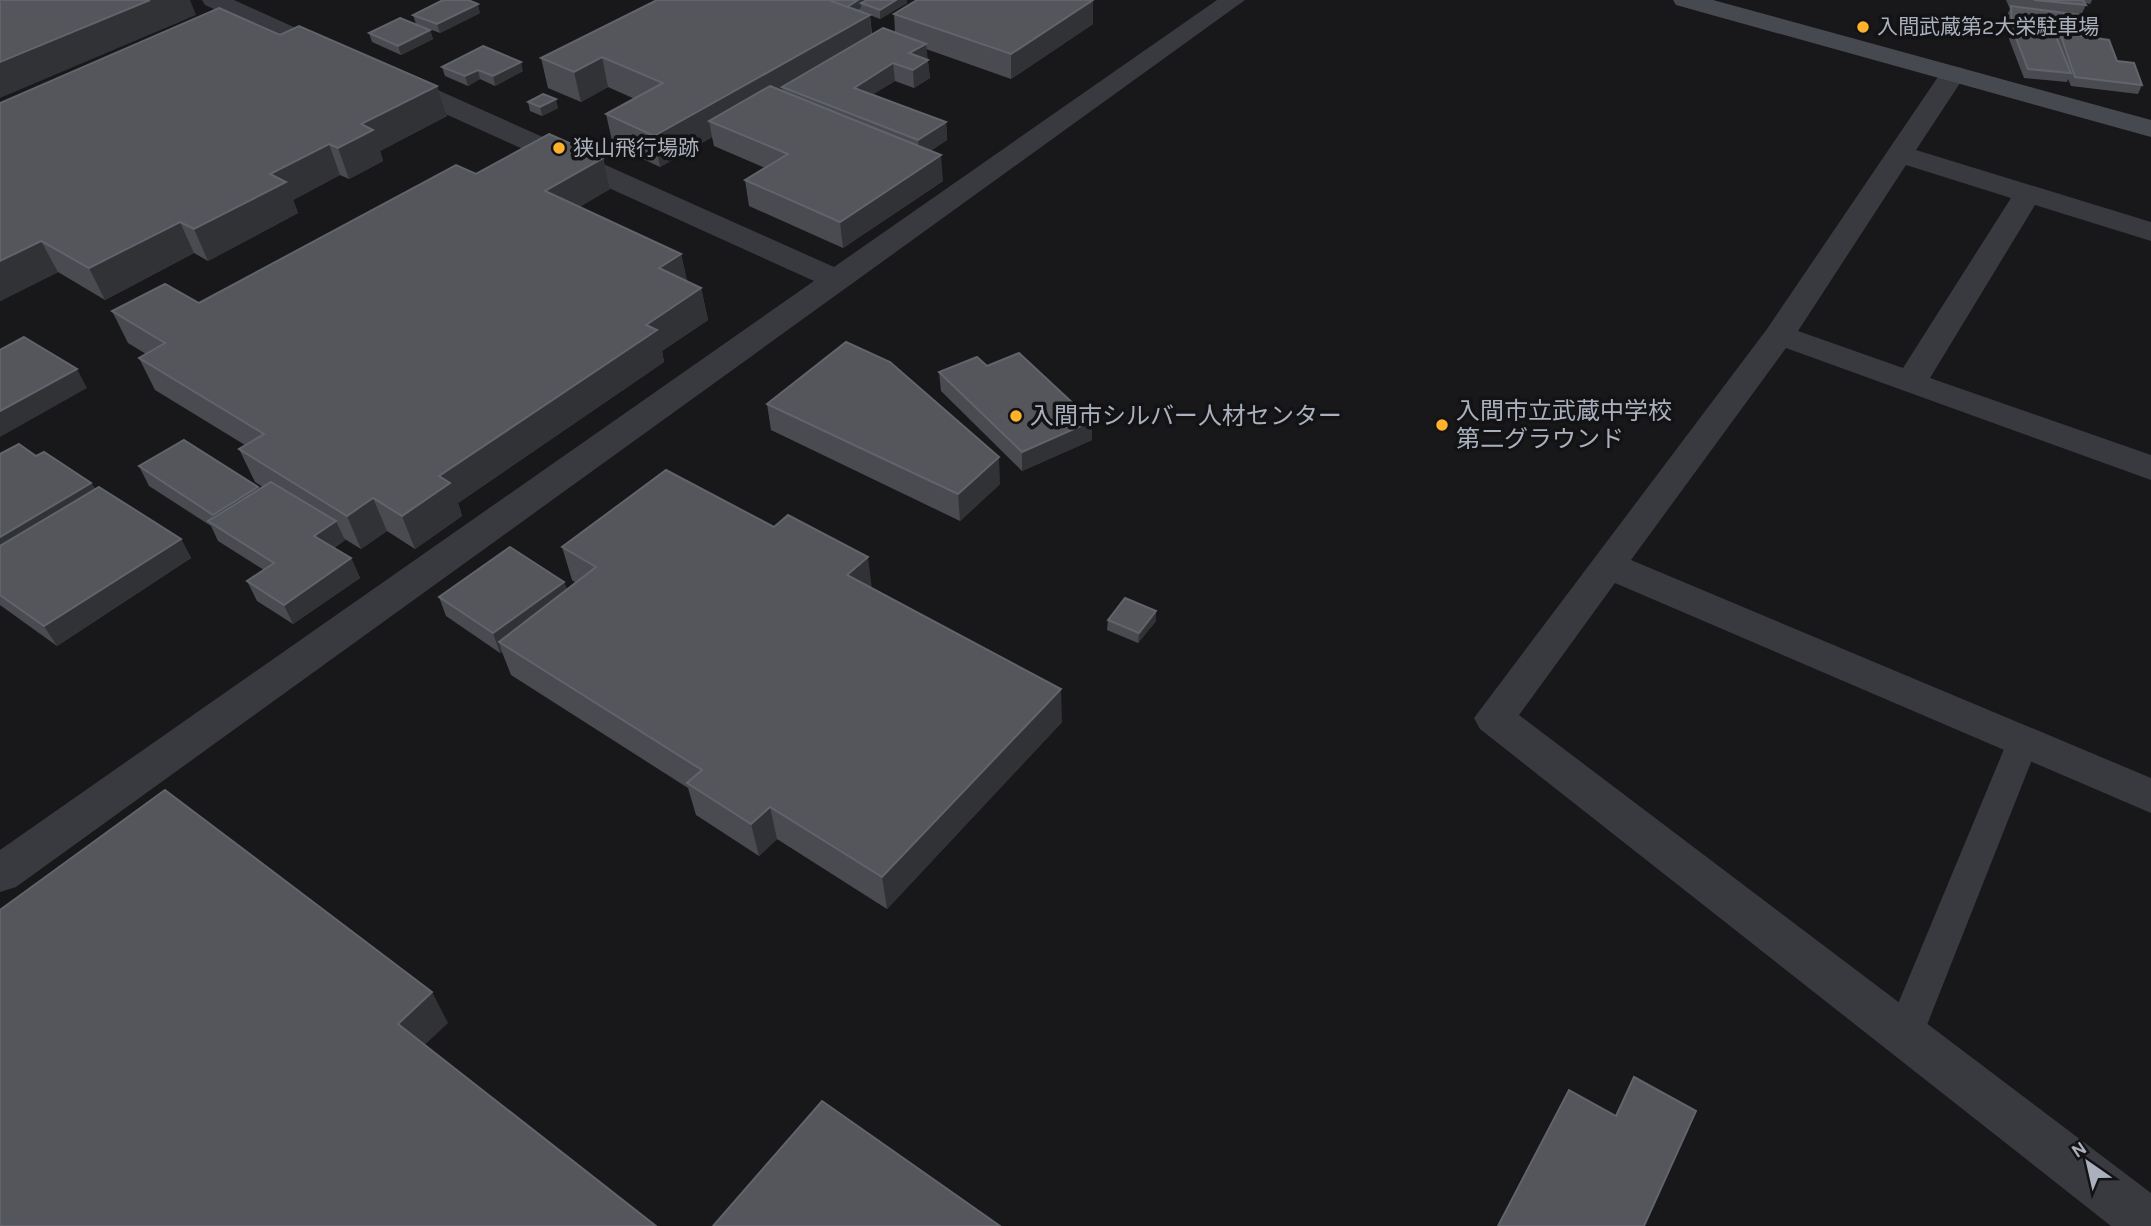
<svg xmlns="http://www.w3.org/2000/svg" width="2151" height="1226" viewBox="0 0 2151 1226" font-family="Karla,'Noto Sans JP',sans-serif">
<style>
.lines{fill:none;stroke-linecap:round;stroke-linejoin:round}
.lane{fill:#393a40;fill-rule:evenodd}
.street{fill:#393a40;fill-rule:evenodd}
.secondary{fill:#474951;fill-rule:evenodd}
.wall{fill:#494b50}
.shaded-wall{fill:#313236}
.building{fill:#54565c;stroke:#61646b;stroke-width:2}
.poi-dot{fill:#ffb12c;stroke:#131316;stroke-width:2.5}
.labels{text-anchor:middle;stroke-width:7;stroke-linejoin:round;paint-order:stroke}
.far-poi-label{font-size:21px;fill:#aab0bc;stroke:#131316;text-anchor:start}
.poi-label{font-size:24px;fill:#aab0bc;stroke:#131316;text-anchor:start}
</style>
<rect width="100%" height="100%" fill="#18181b"/>
<g class="lines">
<polygon class="lane" points="2023,730 2034,733 2039,742 1923,1035 1917,1047 1904,1052 1891,1047 1885,1035 2007,742 2012,733"/>
<g class="street">
<polygon points="202,0 234,0 342,49 346,54 342,59 324,59 205,5"/>
<polygon points="1217,0 1245,0 16,887 0,892 0,850 814,281 386,87 382,81 386,75 404,75 834,267"/>
<path d="M1953,66l9,2 4,6 -50,76 235,72v19l-116,-36 -105,173 221,77v25l-365,-132 -155,212 520,218v35l-536,-230 -96,132 632,478v33h-40l-631,-497 -6,-11 293,-389 177,-261zM1906,165l105,33 -108,170 -105,-37z"/>
</g>
<polygon class="secondary" points="1673,0 1713,0 2151,120 2151,137 1676,5"/>
</g>
<g class="wall">
<polygon points="657,0 907,0 907,3 880,19 867,14 870,15 872,34 895,32 894,14 1093,24 1011,79 926,49 930,78 914,88 895,81 873,94 946,122 947,140 930,151 943,181 843,248 749,206 745,180 765,168 714,146 712,137 660,167 613,145 606,114 635,99 608,87 581,102 548,88 541,58"/>
<polygon points="2006,0 2092,0 2090,4 2085,3 2086,5 2081,15 2092,35 2091,37 2142,85 2138,94 2071,86 2068,79 2067,82 2024,78 2009,39 2012,33 2008,33 2007,15 2010,9"/>
<polygon points="480,13 440,33 416,24 413,15"/>
<polygon points="430,30 433,39 401,55 372,42 369,33"/>
<polygon points="280,35 437,86 447,116 380,151 383,161 349,179 340,175 293,200 298,213 208,261 194,253 105,300 58,272 0,301 0,103"/>
<polygon points="442,67 523,71 495,86 480,79 468,86 445,76"/>
<polygon points="528,102 558,108 542,116 530,111"/>
<polygon points="603,158 610,189 579,207 681,254 687,281 701,288 708,320 662,351 664,362 458,503 462,516 415,549 387,531 361,549 343,538 345,540 334,548 351,558 360,578 293,624 257,601 247,581 264,570 218,541 211,526 149,486 139,466 258,487 259,490 263,487 255,482 239,449 245,445 155,390 139,358 146,354 128,343 112,311 199,303 476,174"/>
<polygon points="987,366 1092,440 1022,471 941,391 939,372"/>
<polygon points="767,404 1000,484 960,521 771,430"/>
<polygon points="0,454 36,456 91,483 95,489 181,539 191,558 57,646 0,605"/>
<polygon points="562,547 872,589 1062,722 887,909 777,839 759,856 696,815 688,788 511,675 502,652 500,653 446,616 439,597 564,582 567,590 576,583 572,580"/>
<polygon points="1108,620 1156,621 1138,643 1107,630"/>
</g>
<g class="shaded-wall">
<polygon points="150,0 190,0 196,15 0,98 0,62"/>
<polygon points="858,0 874,0 861,3 861,8 838,21 837,12"/>
<polygon points="896,0 907,0 907,3 880,19 880,10"/>
<polygon points="1093,0 1093,24 1011,79 1011,54"/>
<polygon points="478,4 480,13 440,33 437,24"/>
<polygon points="870,15 872,45 782,87 784,96 709,121 712,137 660,167 654,136"/>
<polygon points="430,30 433,39 401,55 398,46"/>
<polygon points="926,44 930,78 914,88 913,70 909,53"/>
<polygon points="602,57 608,87 581,102 574,72"/>
<polygon points="521,62 523,71 495,86 493,76"/>
<polygon points="893,63 895,81 856,105 854,88"/>
<polygon points="478,70 480,79 468,86 465,76"/>
<polygon points="437,86 447,116 380,151 383,161 349,179 338,148 361,124"/>
<polygon points="556,99 558,108 542,116 540,107"/>
<polygon points="946,122 947,140 920,158 918,140"/>
<polygon points="329,144 340,175 293,200 298,213 208,261 194,229 270,174"/>
<polygon points="941,155 943,181 843,248 840,222"/>
<polygon points="603,158 610,189 553,223 545,191"/>
<polygon points="180,222 194,253 105,300 89,268"/>
<polygon points="41,241 58,272 0,301 0,261"/>
<polygon points="681,254 688,286 659,268"/>
<polygon points="701,288 708,320 662,351 664,362 458,503 462,516 415,549 402,516 439,476 646,325"/>
<polygon points="77,369 87,388 0,437 0,411"/>
<polygon points="1092,421 1092,440 1022,471 1022,452"/>
<polygon points="999,457 1000,484 960,521 958,494"/>
<polygon points="91,483 102,502 0,564 0,537"/>
<polygon points="258,487 267,506 220,529 213,515"/>
<polygon points="373,498 387,531 361,549 347,516"/>
<polygon points="336,521 345,540 323,555 314,536"/>
<polygon points="181,539 191,558 57,646 44,626"/>
<polygon points="868,557 872,589 847,575"/>
<polygon points="351,558 360,578 293,624 284,605"/>
<polygon points="564,582 570,601 499,642 502,652 500,653 493,633"/>
<polygon points="1156,611 1156,621 1138,643 1139,633"/>
<polygon points="1061,689 1062,722 887,909 882,877"/>
<polygon points="770,807 777,839 759,856 751,824"/>
<polygon points="432,992 448,1023 415,1054 398,1024"/>
</g>
<g class="building">
<polygon points="0,0 150,0 0,62"/>
<polygon points="443,0 468,0 478,4 437,24 413,15"/>
<polygon points="657,0 829,0 870,15 654,136 606,114 663,83 602,57 574,72 541,58"/>
<polygon points="829,0 858,0 847,7"/>
<polygon points="867,0 896,0 880,10 861,3"/>
<polygon points="917,0 1093,0 1011,54 894,14"/>
<polygon points="2034,0 2083,0 2086,5"/>
<polygon points="2011,6 2088,16 2092,35 2012,24"/>
<polygon points="219,8 280,35 299,26 437,86 361,124 373,130 338,148 329,144 270,174 286,182 194,229 180,222 89,268 41,241 0,261 0,103"/>
<polygon points="400,18 430,30 398,46 369,33"/>
<polygon points="883,28 926,44 909,53 928,60 913,70 893,63 854,88 946,122 918,140 782,87"/>
<polygon points="2013,30 2055,34 2071,73 2028,69"/>
<polygon points="2060,33 2109,40 2117,61 2134,63 2142,85 2075,77"/>
<polygon points="483,46 521,62 493,76 478,70 465,76 442,67"/>
<polygon points="770,86 941,155 840,222 745,180 788,154 709,121"/>
<polygon points="543,94 556,99 540,107 528,102"/>
<polygon points="549,134 603,158 545,191 681,254 659,268 701,288 646,325 657,330 439,476 450,483 402,516 373,498 347,516 239,449 264,434 139,358 165,343 112,311 165,284 199,303 456,165 476,174"/>
<polygon points="24,337 77,369 0,411 0,350"/>
<polygon points="846,342 890,362 999,457 958,494 767,404"/>
<polygon points="1019,353 1092,421 1022,452 939,372 977,357 987,366"/>
<polygon points="184,440 258,487 213,515 139,466"/>
<polygon points="19,444 36,456 44,452 91,483 0,537 0,454"/>
<polygon points="666,470 774,527 788,515 868,557 847,575 1061,689 882,877 770,807 751,824 687,783 702,770 499,642 596,567 562,547"/>
<polygon points="271,482 336,521 314,536 351,558 284,605 247,581 274,563 208,521"/>
<polygon points="99,487 181,539 44,626 0,595 0,546"/>
<polygon points="510,547 564,582 493,633 439,597"/>
<polygon points="1125,598 1156,611 1139,633 1108,620"/>
<polygon points="165,790 432,992 398,1024 656,1226 0,1226 0,910"/>
<polygon points="1634,1077 1696,1111 1644,1226 1498,1226 1569,1090 1616,1116"/>
<polygon points="822,1101 1000,1226 713,1226"/>
</g>
<g class="poi-dot">
<circle cx="1863" cy="27" r="7"/>
<circle cx="559" cy="148" r="7"/>
<circle cx="1016" cy="416" r="7"/>
<circle cx="1442" cy="425" r="7"/>
</g>
<g class="labels">
<g class="far-poi-label">
<text x="1877" y="34">入間武蔵第2大栄駐車場</text>
<text x="573" y="155">狭山飛行場跡</text>
</g>
<g class="poi-label">
<text x="1456" y="419">入間市立武蔵中学校<tspan x="1456" dy="28">第二グラウンド</tspan></text>
<text x="1030" y="424">入間市シルバー人材センター</text>
</g>
</g>
<g transform="translate(2088 1163) rotate(326)" stroke="#131316" stroke-width="5" paint-order="stroke">
<path d="M0-5L12 26L0 18L-12 26Z" fill="#aab0bc"/>
<text y="-10" font-size="19" font-weight="bold" text-anchor="middle" fill="#aab0bc">N</text>
</g>
</svg>
